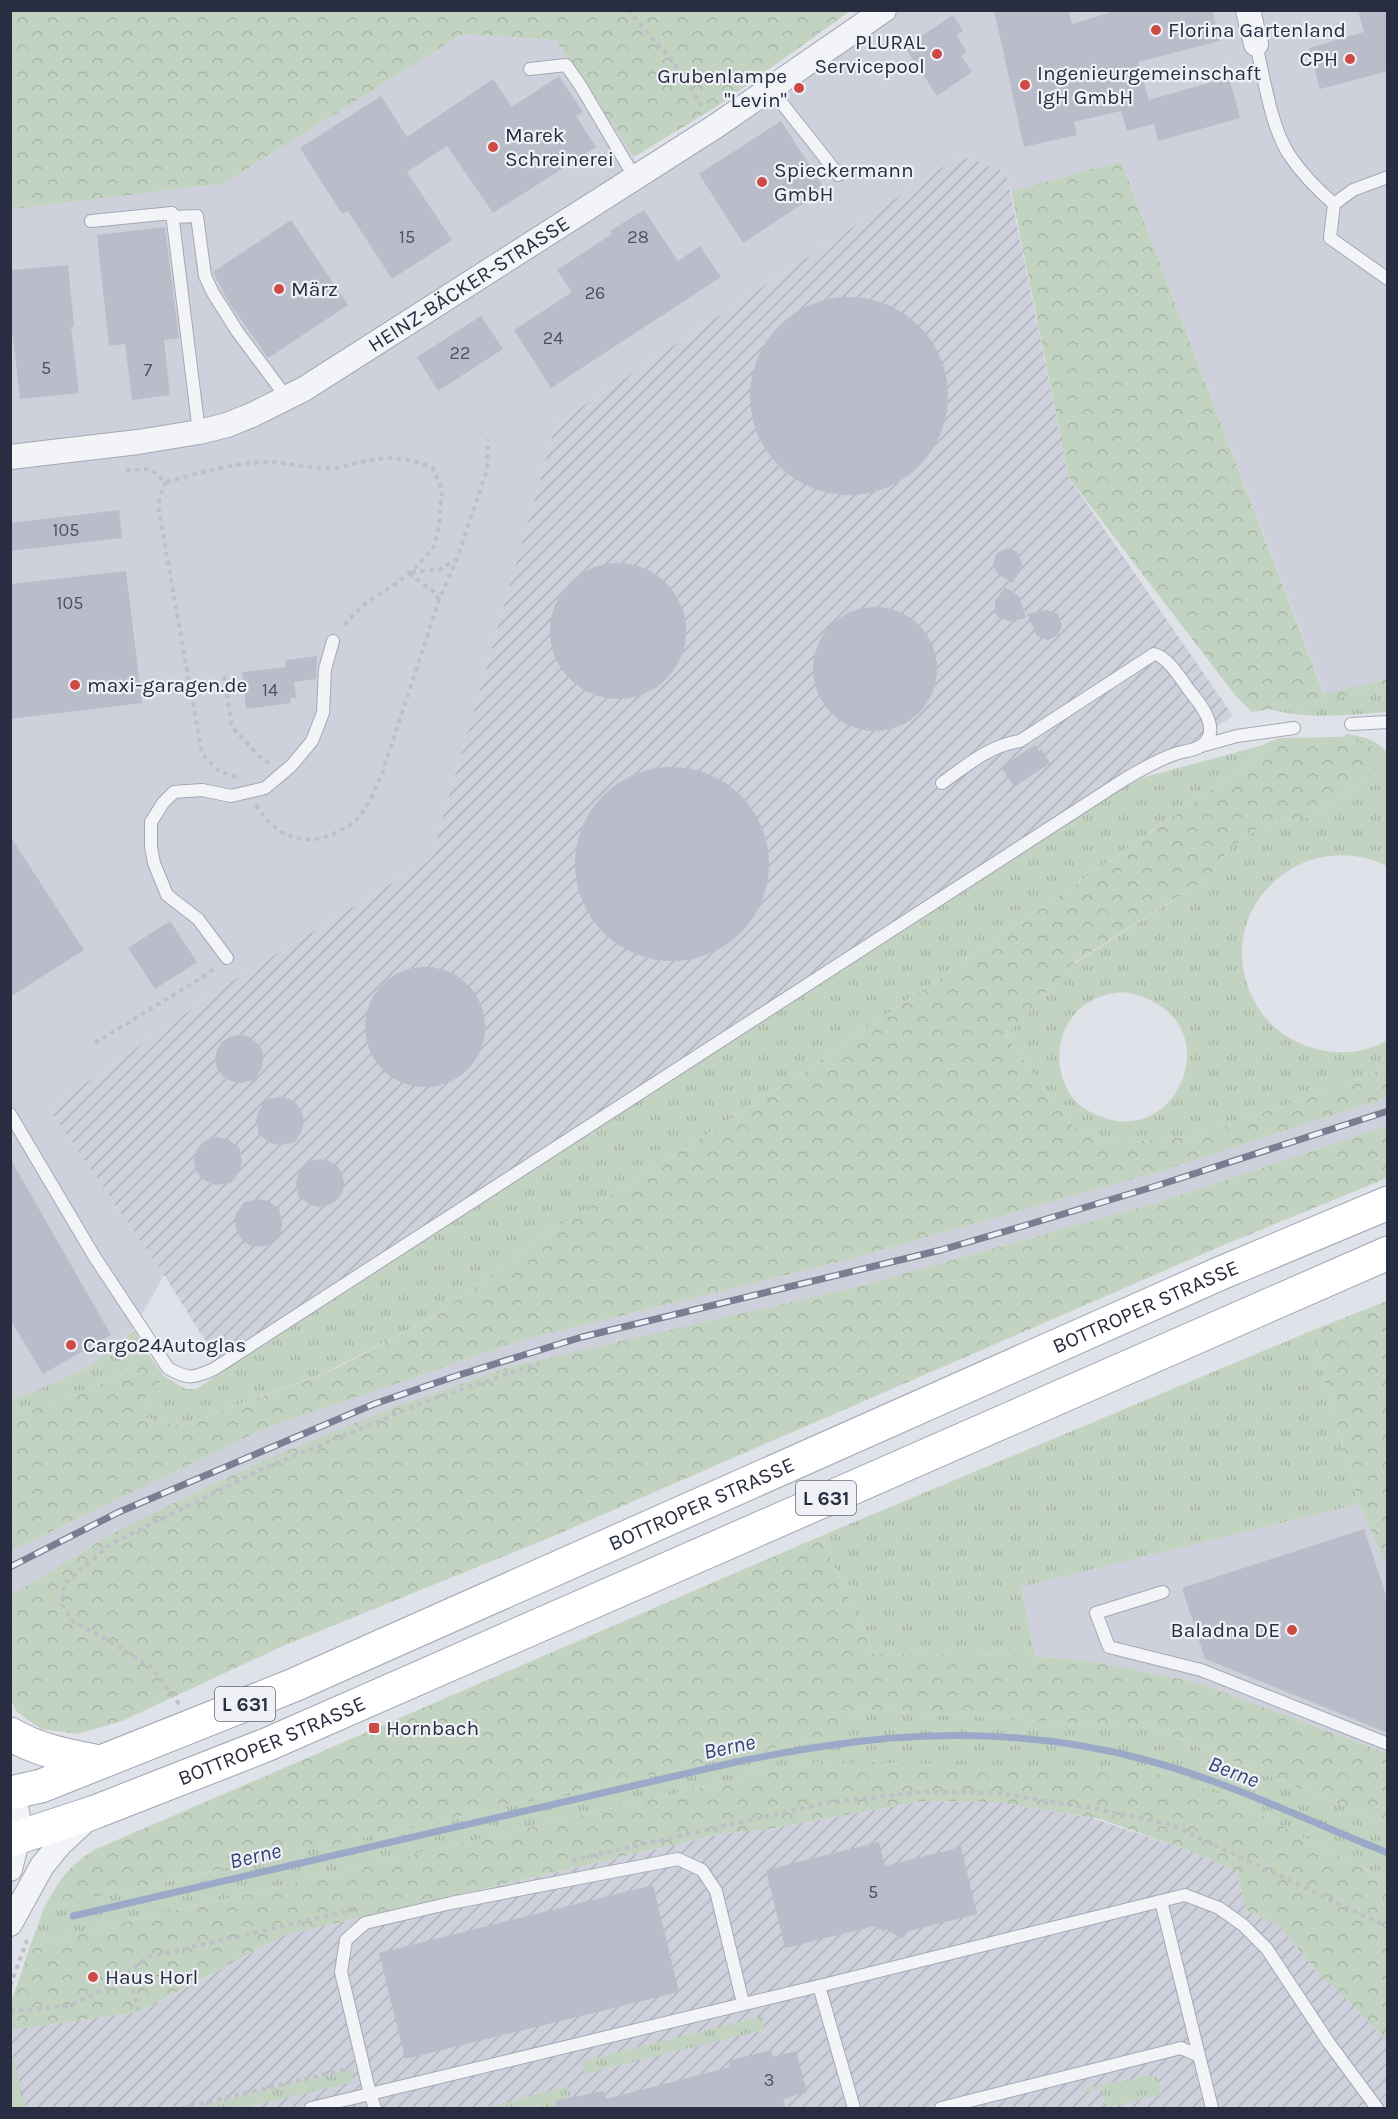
<svg xmlns="http://www.w3.org/2000/svg" width="1398" height="2119" viewBox="0 0 1398 2119" font-family="Karla,sans-serif">
<style>
.built{fill:#ced1db}
.industrial{fill:url(#industrial-furrows)}
.grass{fill:url(#grass-tufts);fill-rule:evenodd}
.forest{fill:url(#forest-crowns)}
.lines{fill:none;stroke-linecap:round;stroke-linejoin:round}
.stream{stroke:#9ba9c9;stroke-width:7}
.building{fill:#babdc9}
.service-casing{stroke:#a5a8b3;stroke-width:14}
.minor-casing{stroke:#a5a8b3;stroke-width:26}
.tertiary-casing{stroke:#a5a8b3;stroke-width:34}
.primary-casing{stroke:#9fa4b5;stroke-width:35}
.path{stroke:#bec0c8;stroke-width:4;stroke-dasharray:4.5 4.5;stroke-linecap:butt}
.service{stroke:#f3f4f7;stroke-width:12}
.minor{stroke:#f3f4f7;stroke-width:24}
.tertiary{stroke:#f3f4f7;stroke-width:32}
.primary{stroke:#fff;stroke-width:33}
.rail-casing{stroke:#7a7e93;stroke-width:7}
.rail{stroke:#f0f1f7;stroke-width:4.5;stroke-dasharray:14;stroke-linecap:butt}
.poi-dot{fill:#ce4a45;stroke:#f0f1f7;stroke-width:2}
.labels{text-anchor:middle;stroke-width:4.5;stroke-linejoin:round;paint-order:stroke}
.number-label{font-size:18px;fill:#4d5163}
.shield{fill:#f0f1f7;stroke:#656878;stroke-width:1.5}
.shield-label{font-size:20px;font-weight:bold;fill:#292d41}
.poi-label{font-size:21px;fill:#292d41;stroke:#f0f1f7;text-anchor:start}
.street-label{font-size:21px;fill:#292d41;stroke:#f0f1f7}
.water-label{font-size:22px;font-style:italic;fill:#334475;stroke:#f0f1f7}
</style>
<defs>
<pattern id="industrial-furrows" width="10" height="10" patternUnits="userSpaceOnUse" patternTransform="scale(1.5)"><rect width="10" height="10" fill="#ced1db"/><path d="M-1 1l2-2M0 10L10 0M9 11l2-2" fill="none" stroke="#b1b4bd"/></pattern>
<pattern id="grass-tufts" width="24" height="20" patternUnits="userSpaceOnUse" patternTransform="scale(1.5)"><rect width="24" height="20" fill="#c3d3c1"/><path d="M3 7l-1-3M5 7V3M7 7l1-3M15 17l-1-3M17 17v-4M19 17l1-3" fill="none" stroke="#a8b5a7"/></pattern>
<pattern id="forest-crowns" width="20" height="18" patternUnits="userSpaceOnUse" patternTransform="scale(1.5)"><rect width="20" height="18" fill="#c3d3c1"/><path d="M2 6a3 3 0 1 1 6 0M12 15a3 3 0 1 1 6 0" fill="none" stroke="#a8b5a7"/></pattern>
</defs>
<rect width="100%" height="100%" fill="#e0e2e9"/>
<g class="built">
<polygon points="885,11 1387,11 1387,679 1325,695 1121,161 1011,191 1006,172 961,155 556,424 431,859 226,985 49,1109 164,1275 134,1329 89,1367 31,1393 11,1399 11,209 223,184 463,34 555,40 641,168 302,387 278,399 224,422 174,433 112,441 112,448 197,439 224,431 278,409 386,346"/>
<polygon points="1387,1098 1387,1126 1163,1201 852,1288 260,1462 125,1526 11,1595 11,1551 261,1430 523,1340 847,1260 1161,1171"/>
<polygon points="1359,1504 1387,1567 1387,1753 1195,1682 1089,1661 1035,1656 1021,1587"/>
</g>
<g class="industrial">
<polygon points="961,155 1006,172 1069,478 1233,716 225,1372 164,1275 49,1109 226,985 431,859 556,424"/>
<polygon points="923,1801 996,1802 1092,1818 1190,1851 1237,1871 1246,1910 1280,1927 1321,1976 1337,1990 1387,2041 1387,2108 11,2108 10,2030 140,2012 285,1935 726,1833 764,1830"/>
</g>
<g class="grass">
<path d="M1387,690v22c-39,3 -79,8 -118,-3z"/>
<path d="M1347,734c17,3 30,5 41,20l-1,112c-89,-43 -181,51 -131,138 13,23 35,39 61,45 23,6 50,4 70,-9v26l-26,12 -164,58 -93,8 -35,-21 -63,-87 66,-71 137,-88 22,-31 36,-22 40,-6 36,-21 25,-20 7,-28 -33,-12zM1123,992c112,19 59,156 -21,125 -13,-5 -24,-11 -32,-23 -20,-32 -12,-76 23,-94 9,-5 20,-7 30,-8z"/>
<polygon points="1279,738 1245,767 805,1071 673,1156 553,1229 438,1314 327,1372 181,1426 146,1418 144,1400 156,1388 164,1376 186,1389 196,1389 1137,779 1260,746"/>
<path d="M134,1330l12,20c-4,5 -8,10 -12,14 -20,19 -96,47 -123,51v-16l20,-6 58,-26z"/>
<polygon points="1311,1331 1359,1504 1021,1587 1035,1656 873,1654 821,1536"/>
<polygon points="863,1710 1154,1728 1387,1824 1387,1881 1221,1794 827,1761 788,1767 75,1934 29,1949 44,1908 831,1735"/>
<polygon points="763,2016 764,2030 584,2074 583,2061"/>
<polygon points="10,2050 11,2050 26,2108 11,2108"/>
<polygon points="353,2069 353,2080 350,2083 242,2108 192,2108"/>
<polygon points="1152,2075 1157,2078 1162,2094 1107,2108 1100,2088 1086,2092 1083,2089"/>
<polygon points="568,2086 571,2097 559,2101 560,2108 485,2108"/>
</g>
<g class="forest">
<polygon points="10,11 850,11 719,105 634,157 555,40 463,34 223,184 11,209"/>
<polygon points="1121,161 1324,694 1387,679 1387,690 1252,712 1235,695 1069,478 1011,191"/>
<path d="M1342,737l32,11 8,9 -14,20 -25,20 -36,21 -40,6 -36,22 -22,31 -134,85 -69,74 63,87 35,21 93,-8 164,-58 26,-12v32l-226,73 -314,89 -324,80 -262,90 -250,121v-136c24,-4 104,-32 121,-49 4,-4 7,-12 9,-17l5,1 18,26 -8,12 -12,12 2,18 35,8 150,-55 107,-57 115,-85 120,-73 132,-85 440,-304 34,-29z"/>
<polygon points="1387,1126 1387,1178 1219,1247 544,1540 283,1646 122,1721 78,1734 41,1729 17,1712 11,1700 11,1595 125,1526 260,1462 387,1410 509,1367 852,1288 1163,1201"/>
<polygon points="1387,1301 1387,1567 1359,1504 1311,1331"/>
<path d="M821,1536l52,118 162,2 54,5 106,21 192,71v71l-233,-96 -291,-18 -31,25 -788,173c15,-27 23,-41 50,-58z"/>
<polygon points="827,1761 1139,1769 1221,1794 1387,1881 1387,2041 1337,1990 1321,1976 1280,1927 1246,1910 1237,1871 1190,1851 1100,1819 996,1802 923,1801 764,1830 725,1833 285,1935 139,2012 11,2030 11,2003 29,1949 75,1934 788,1767"/>
</g>
<g class="lines">
<path class="stream" d="M73,1916l663,-154c30,-6 60,-12 90,-16 105,-17 217,-14 320,14 83,22 162,61 242,93"/>
</g>
<g class="building">
<polygon points="994,10 1069,10 1072,24 1119,10 1212,10 1220,41 1138,62 1149,100 1229,77 1240,118 1158,141 1154,124 1127,131 1121,111 1074,122 1077,135 1024,147"/>
<polygon points="1358,10 1388,10 1388,71 1320,89 1309,48 1364,32"/>
<polygon points="953,15 963,31 956,35 967,52 961,56 972,72 937,96 905,47"/>
<polygon points="559,76 583,112 576,116 596,147 493,213 447,146 407,172 452,240 392,279 348,211 342,214 300,148 381,96 407,137 493,79 512,107"/>
<polygon points="781,121 825,189 743,243 699,174"/>
<polygon points="644,210 678,261 700,246 721,277 551,388 514,330 572,292 557,270 612,234 610,231"/>
<polygon points="291,220 348,305 268,358 229,303 213,272"/>
<polygon points="165,227 179,338 164,340 170,395 132,400 125,344 109,346 97,235"/>
<polygon points="68,265 74,326 71,327 79,393 20,399 13,336 10,337 10,270"/>
<circle cx="849" cy="396" r="99"/>
<polygon points="481,316 503,349 438,391 417,357"/>
<polygon points="119,510 122,538 10,551 10,523"/>
<polygon points="1007,548 1017,552 1022,563 1021,569 1012,583 997,573 993,563 997,553"/>
<circle cx="618" cy="631" r="68"/>
<polygon points="126,571 142,703 10,719 10,584"/>
<polygon points="1005,587 1019,596 1026,618 1009,621 998,617 995,613 995,601"/>
<circle cx="875" cy="669" r="62"/>
<polygon points="1047,610 1058,614 1062,625 1058,635 1048,640 1037,636 1027,614"/>
<polygon points="317,656 316,679 294,682 296,698 290,698 291,703 246,709 242,672 286,667 286,660"/>
<polygon points="1035,745 1039,751 1041,749 1050,763 1014,787 1001,767"/>
<circle cx="672" cy="864" r="97"/>
<polygon points="10,836 84,950 10,997"/>
<polygon points="170,921 197,962 155,989 128,948"/>
<circle cx="425" cy="1027" r="60"/>
<polygon points="239,1035 248,1036 256,1042 262,1049 263,1058 262,1068 254,1080 240,1083 231,1081 223,1076 217,1068 215,1059 217,1050 222,1042 230,1037"/>
<polygon points="280,1097 289,1099 297,1104 302,1112 304,1121 302,1130 295,1142 280,1145 271,1143 259,1135 256,1121 258,1112 265,1100"/>
<polygon points="218,1137 227,1139 239,1147 242,1161 240,1170 232,1182 218,1185 209,1183 201,1178 196,1170 194,1161 196,1152 201,1144 209,1139"/>
<polygon points="10,1158 111,1335 43,1374 10,1319"/>
<polygon points="320,1159 329,1161 337,1166 342,1174 344,1183 342,1192 337,1200 329,1205 320,1207 311,1205 299,1197 296,1184 298,1174 306,1162"/>
<polygon points="258,1199 268,1201 279,1208 282,1223 281,1232 276,1240 268,1245 259,1247 249,1245 242,1240 237,1232 235,1223 236,1214 244,1202"/>
<polygon points="1364,1529 1388,1601 1388,1733 1205,1659 1182,1588"/>
<polygon points="879,1842 885,1866 961,1847 977,1914 908,1931 902,1939 886,1929 884,1932 875,1926 785,1948 766,1870"/>
<polygon points="653,1885 679,1992 405,2059 379,1953"/>
<polygon points="771,2050 773,2057 796,2051 807,2092 783,2099 786,2109 556,2109 555,2101 603,2091 606,2099 730,2067 728,2061"/>
</g>
<g class="lines">
<g class="service-casing">
<g id="service">
<path d="M1256,44c8,34 15,84 34,112 12,18 28,34 44,48"/>
<polyline points="530,69 566,65 580,85 635,178"/>
<path d="M771,88c21,30 45,57 67,87"/>
<polyline points="1388,177 1353,190 1334,204 1330,238 1388,279"/>
<polyline points="173,217 197,216 205,276 213,293 237,331 287,398"/>
<polyline points="91,221 172,213 199,432"/>
<polyline points="1351,724 1388,722"/>
<polyline points="1201,746 1237,736 1294,728"/>
<polyline points="227,958 198,919 167,895 154,863 151,847 151,822 163,803 174,792 202,790 231,796 265,788 291,766 312,741 323,713 325,669 333,641"/>
<path d="M10,1114l84,142 74,112c20,12 26,10 46,1l911,-590c16,-9 32,-19 50,-25 7,-3 19,-3 26,-8 22,-15 -1,-43 -12,-56 -8,-11 -21,-33 -35,-36l-134,87c-30,4 -54,25 -78,42"/>
<polyline points="1163,1592 1096,1613 1109,1647 1201,1670 1388,1744"/>
<polyline points="1161,1901 1212,2108"/>
<polyline points="819,1986 854,2108"/>
<polyline points="311,2108 370,2094 341,1972 346,1940 365,1923 451,1903 678,1859 702,1870 716,1891 743,2003"/>
<polyline points="375,2108 370,2094 819,1986 1185,1895 1219,1908 1243,1925 1267,1949 1329,2043 1377,2108"/>
<polyline points="941,2108 1181,2048 1199,2056"/>
</g>
</g>
<g class="minor-casing">
<g id="minor">
<polyline points="1248,10 1256,44"/>
<path id="s1" d="M10,457l128,-15 61,-10 28,-7 25,-10 52,-26 412,-263 168,-116"/>
<polyline points="10,1869 18,1838"/>
<polyline points="10,1924 42,1866 60,1844 88,1818"/>
</g>
</g>
<g class="tertiary-casing">
<polyline id="tertiary" points="10,1797 18,1838"/>
</g>
<g class="primary-casing">
<g id="primary">
<path d="M10,1734c29,17 58,22 90,28"/>
<path id="s2" d="M10,1793l31,-7 253,-101 927,-412 167,-70"/>
<path id="s3" d="M10,1840l85,-28 171,-67 1122,-492"/>
</g>
</g>
<g class="path">
<polyline points="628,10 674,63 704,109"/>
<path d="M126,470l24,-1 16,13c32,-9 72,-20 104,-20 22,1 42,8 64,6 9,0 18,-4 27,-6 27,-6 47,-5 72,6l9,22 -3,35 -4,20 -16,19 -21,18 -35,23 -22,23"/>
<polyline points="166,482 162,491 158,506 202,754 220,772 237,777"/>
<polyline points="439,600 434,592 408,573 441,569 456,559"/>
<polyline points="224,676 232,727 260,757 270,764"/>
<path d="M256,805c18,30 46,43 79,28 5,-3 12,-5 17,-9 14,-11 21,-31 29,-47l58,-177 18,-41 30,-89 1,-31"/>
<polyline points="95,1043 206,975 215,968"/>
<polyline points="179,1704 151,1667 106,1639 72,1621 62,1605 64,1584 111,1544 260,1470 430,1400 540,1363"/>
<polyline points="572,1860 826,1803 921,1792 995,1793 1098,1809 1172,1825 1388,1927"/>
<polyline points="128,1972 139,2012"/>
<polyline points="10,1986 27,1940"/>
<polyline points="10,2011 69,2006 114,1984 148,1957 354,1910"/>
<polyline points="182,2108 347,2069"/>
</g>
<use href="#service" class="service"/>
<use href="#minor" class="minor"/>
<use href="#tertiary" class="tertiary"/>
<use href="#primary" class="primary"/>
<g class="rail-casing">
<polyline id="rail" points="10,1567 119,1512 374,1404 456,1376 582,1337 941,1250 1020,1227 1156,1186 1388,1111"/>
</g>
<use href="#rail" class="rail"/>
</g>
<g class="poi-dot">
<circle cx="1156" cy="30" r="6"/>
<circle cx="937" cy="54" r="6"/>
<circle cx="1350" cy="59" r="6"/>
<circle cx="1025" cy="85" r="6"/>
<circle cx="799" cy="88" r="6"/>
<circle cx="493" cy="147" r="6"/>
<circle cx="762" cy="182" r="6"/>
<circle cx="279" cy="289" r="6"/>
<circle cx="75" cy="685" r="6"/>
<circle cx="71" cy="1345" r="6"/>
<circle cx="1292" cy="1630" r="6"/>
<rect x="368" y="1722" width="12" height="12" rx="3"/>
<circle cx="93" cy="1977" r="6"/>
</g>
<g class="labels">
<g class="number-label">
<text x="407" y="243">15</text>
<text x="638" y="243">28</text>
<text x="595" y="299">26</text>
<text x="553" y="344">24</text>
<text x="460" y="359">22</text>
<text x="46" y="374">5</text>
<text x="148" y="376">7</text>
<text x="66" y="536">105</text>
<text x="70" y="609">105</text>
<text x="270" y="696">14</text>
<text x="873" y="1898">5</text>
<text x="769" y="2086">3</text>
</g>
<g class="shield">
<rect x="796" y="1481" width="60" height="34" rx="4.5"/>
<rect x="215" y="1687" width="60" height="34" rx="4.5"/>
</g>
<g class="shield-label">
<text x="826" y="1505">L 631</text>
<text x="245" y="1711">L 631</text>
</g>
<g class="poi-label">
<text x="1168" y="37">Florina Gartenland</text>
<text x="925" y="49" text-anchor="end">PLURAL<tspan x="925" dy="24">Servicepool</tspan></text>
<text x="1338" y="66" text-anchor="end">CPH</text>
<text x="1037" y="80">Ingenieurgemeinschaft<tspan x="1037" dy="24">IgH GmbH</tspan></text>
<text x="787" y="83" text-anchor="end">Grubenlampe<tspan x="787" dy="24">"Levin"</tspan></text>
<text x="505" y="142">Marek<tspan x="505" dy="24">Schreinerei</tspan></text>
<text x="774" y="177">Spieckermann<tspan x="774" dy="24">GmbH</tspan></text>
<text x="291" y="296">März</text>
<text x="87" y="692">maxi-garagen.de</text>
<text x="83" y="1352">Cargo24Autoglas</text>
<text x="1280" y="1637" text-anchor="end">Baladna DE</text>
<text x="386" y="1735">Hornbach</text>
<text x="105" y="1984">Haus Horl</text>
</g>
<g class="street-label">
<text dy="7" stroke="none"><textPath href="#s1" startOffset="500">HEINZ-BÄCKER-STRASSE</textPath></text>
<text dy="7" stroke="none"><textPath href="#s2" startOffset="1236">BOTTROPER STRASSE</textPath></text>
<text dy="7" stroke="none"><textPath href="#s2" startOffset="750">BOTTROPER STRASSE</textPath></text>
<text dy="7" stroke="none"><textPath href="#s3" startOffset="280">BOTTROPER STRASSE</textPath></text>
</g>
<g class="water-label">
<text transform="translate(729 1746) rotate(-12)" y="8">Berne</text>
<text transform="translate(1234 1771) rotate(21)" y="8">Berne</text>
<text transform="translate(255 1855) rotate(-13)" y="8">Berne</text>
</g>
</g>
<rect width="1398" height="2119" fill="none" stroke="#292d41" stroke-width="24"/>
</svg>
